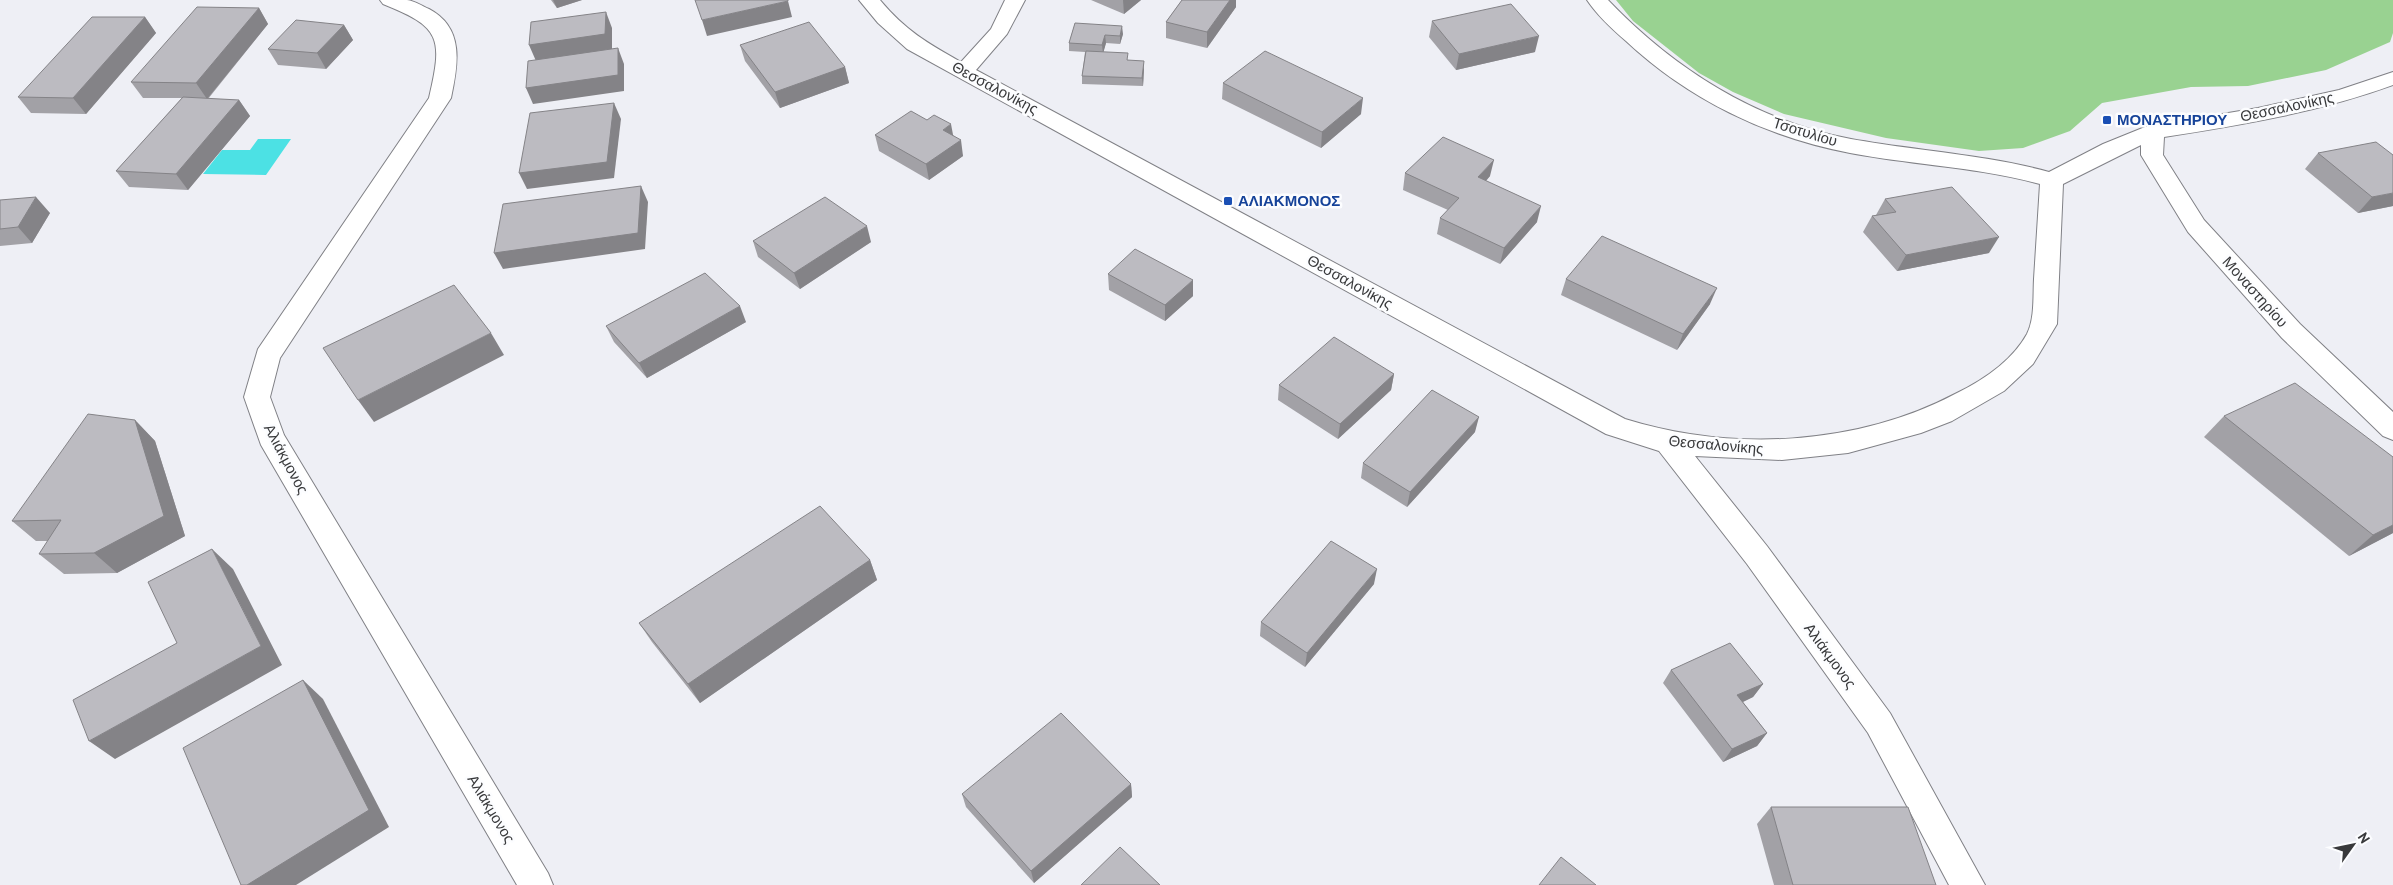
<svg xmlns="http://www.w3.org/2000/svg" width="2393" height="885" viewBox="0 0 2393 885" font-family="'PT Sans',sans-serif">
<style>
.green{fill:#99d291}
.water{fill:#4ce1e4}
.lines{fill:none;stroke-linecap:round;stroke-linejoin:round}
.minor-casing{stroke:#808186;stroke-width:2}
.minor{fill:#fff;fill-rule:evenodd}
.wall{fill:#a2a1a6}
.shaded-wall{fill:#848387}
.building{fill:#bcbbc1;stroke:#848387}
.transit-dot{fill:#1a4fb4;stroke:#fcfdff;stroke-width:2}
.labels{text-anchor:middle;stroke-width:5;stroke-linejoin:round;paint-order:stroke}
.street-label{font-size:15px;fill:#38393b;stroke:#fcfdff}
.transit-label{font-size:15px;font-weight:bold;fill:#164399;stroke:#fcfdff;text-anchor:start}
</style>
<rect width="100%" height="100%" fill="#eeeff5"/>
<polygon class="green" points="1616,0 2393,0 2393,33 2390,42 2326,70 2248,86 2191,87 2102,103 2070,131 2023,148 1979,151 1886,138 1784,114 1733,92 1699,73 1633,21"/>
<polygon class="water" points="258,139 291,139 266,175 203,174 222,150 250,150"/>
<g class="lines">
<g class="minor-casing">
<g id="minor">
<path d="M380,0c9,0 19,0 27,0 8,1 15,6 22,9 36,19 29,56 22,89l-171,260 -10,39 14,38 264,438 5,12h-36l-256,-440 -17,-48 14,-48 171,-251c14,-60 12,-71 -46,-94z"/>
<path d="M859,0h21c25,30 47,43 81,62l30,-33 14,-29h20l-18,34 -31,36 649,349c106,33 231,27 330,-25 27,-13 57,-33 72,-60 8,-16 6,-38 7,-55 2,-32 4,-63 6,-95 -62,-17 -127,-19 -190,-31 -84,-16 -162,-54 -224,-112 -14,-12 -29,-26 -39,-41h21c66,69 148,121 243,139 66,12 133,15 198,33l54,-28 42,-17 113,-19 81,-18 54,-18v13c-74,27 -151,40 -229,52l-1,18 41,65 96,104 93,88v28l-10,-4 -101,-98 -94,-106 -47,-77v-10l-78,39 -6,140 -24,40 -29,27 -52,30 -31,12 -73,20 -66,7 -87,-4 72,90 123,167 95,172h-36l-81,-152 -121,-169 -88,-113 -53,-17 -699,-385 -29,-26z"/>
</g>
</g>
<use href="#minor" class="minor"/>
</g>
<g class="wall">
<polygon points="551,0 582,0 557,8"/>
<polygon points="1091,0 1141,0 1124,14"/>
<polygon points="1182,0 1236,0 1236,7 1207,48 1166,38 1166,22"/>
<polygon points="259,8 268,24 208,99 239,100 250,116 188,190 129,187 116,171 182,98 143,98 131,82"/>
<polygon points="145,17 156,33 86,114 31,113 18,97"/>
<polygon points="1432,21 1535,52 1456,70 1429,37"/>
<polygon points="1075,23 1123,34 1120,44 1106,43 1103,52 1128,60 1144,69 1143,86 1082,84 1082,76 1085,52 1069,51 1069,43"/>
<polygon points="344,25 353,40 326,69 278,65 268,49"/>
<polygon points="740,45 845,67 849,83 780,108 745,61"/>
<polygon points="1223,83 1361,114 1321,148 1222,99"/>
<polygon points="875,135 953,135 963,156 929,180 879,151"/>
<polygon points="2318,153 2393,206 2358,213 2305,169"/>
<polygon points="1405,173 1490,176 1486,181 1537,222 1500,264 1437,234 1440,218 1448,210 1403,190"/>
<polygon points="1885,199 1989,253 1897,271 1863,232 1872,216 1876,215"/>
<polygon points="0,200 50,213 32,243 0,246"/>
<polygon points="753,241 871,242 800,289 758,257"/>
<polygon points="1108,274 1193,296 1165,321 1109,290"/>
<polygon points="1566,279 1710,304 1677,350 1561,295"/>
<polygon points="746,322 647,378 614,342 606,326"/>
<polygon points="1394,374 1391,390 1338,439 1278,400 1279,385"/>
<polygon points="2224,416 2393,457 2393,533 2349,556 2204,437"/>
<polygon points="135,420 155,441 185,536 117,573 64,574 39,554 48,541 36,541 12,521"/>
<polygon points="1475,432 1407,507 1361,478 1363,463"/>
<polygon points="870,560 877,580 700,703 652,642 639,623"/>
<polygon points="1374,584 1305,667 1260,636 1261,622"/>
<polygon points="1671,670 1763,684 1753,697 1743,702 1767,733 1757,746 1723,762 1663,683"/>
<polygon points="1131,784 1132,797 1034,883 966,807 962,794"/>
<polygon points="1771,807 1936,885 1774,885 1757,824"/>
</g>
<g class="shaded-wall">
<polygon points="553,0 582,0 557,8"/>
<polygon points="1123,0 1141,0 1124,14"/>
<polygon points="1230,0 1236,0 1236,7 1207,48 1207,32"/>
<polygon points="788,1 792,17 707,36 702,20"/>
<polygon points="259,8 268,24 207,99 196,83"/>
<polygon points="606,12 612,28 612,50 536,61 529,45"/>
<polygon points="145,17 156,33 86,114 73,98"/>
<polygon points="344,25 353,40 326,69 317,53"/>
<polygon points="1122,26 1123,34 1120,44 1120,36"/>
<polygon points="1105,35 1106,43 1103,54 1102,45"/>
<polygon points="1539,36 1535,52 1456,70 1459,54"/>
<polygon points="618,48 624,64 624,91 533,104 526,88"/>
<polygon points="1144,61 1144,69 1143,86 1142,78"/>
<polygon points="845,67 849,83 780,108 775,92"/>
<polygon points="1363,98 1361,114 1321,148 1322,132"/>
<polygon points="239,100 250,116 188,190 176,174"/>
<polygon points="614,103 621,119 614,178 527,189 519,173"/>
<polygon points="951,124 954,140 943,130"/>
<polygon points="961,140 963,156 929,180 926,164"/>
<polygon points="1494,160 1490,176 1475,193 1478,177"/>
<polygon points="641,186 648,202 645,249 503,269 494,253"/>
<polygon points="2393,193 2393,206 2358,213 2372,197"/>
<polygon points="36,197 50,213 32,243 18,227"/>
<polygon points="1541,206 1537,222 1500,264 1504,248"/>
<polygon points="867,226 871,242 800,289 794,273"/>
<polygon points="1999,237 1989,253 1897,271 1906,255"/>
<polygon points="1193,280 1193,296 1165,321 1165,305"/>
<polygon points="1717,288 1710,304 1677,350 1683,334"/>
<polygon points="740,306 746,322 647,378 639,363"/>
<polygon points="491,333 504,355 374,422 358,400"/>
<polygon points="1394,374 1391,390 1338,439 1340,424"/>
<polygon points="1479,417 1475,432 1407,507 1410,492"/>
<polygon points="135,420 155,441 185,536 117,573 94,553"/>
<polygon points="2393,525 2393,533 2349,556 2373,535"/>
<polygon points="212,549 233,569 282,665 115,759 89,741 261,646"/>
<polygon points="870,560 877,580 700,703 688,684"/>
<polygon points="1377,569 1374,584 1305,667 1307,653"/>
<polygon points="303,680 323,699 389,827 296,885 247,885"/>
<polygon points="1763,684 1753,697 1728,709 1737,695"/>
<polygon points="1767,733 1757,746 1723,762 1732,749"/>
<polygon points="1131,784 1132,797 1034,883 1031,871"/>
</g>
<g class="building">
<polygon points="695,0 788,0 788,1 702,20"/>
<polygon points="1182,0 1230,0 1207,32 1166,22"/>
<polygon points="1511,4 1539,36 1459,54 1432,21"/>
<polygon points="197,7 259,8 196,83 131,82"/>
<polygon points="606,12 605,34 529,45 531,22"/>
<polygon points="92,17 145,17 73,98 18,97"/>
<polygon points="296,20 344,25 317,53 268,49"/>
<polygon points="809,22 845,67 775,92 740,45"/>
<polygon points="1075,23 1122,26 1120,36 1105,35 1102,45 1069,43"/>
<polygon points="618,48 618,75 526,88 528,61"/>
<polygon points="1086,51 1128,53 1127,60 1144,61 1142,78 1082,76"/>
<polygon points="1265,51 1363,98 1322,132 1223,83"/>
<polygon points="183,97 239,100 176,174 116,171"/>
<polygon points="614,103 607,162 519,173 530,113"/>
<polygon points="911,111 927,120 934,115 951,124 943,130 961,140 926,164 875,135"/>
<polygon points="1443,137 1494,160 1478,177 1541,206 1504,248 1440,218 1459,198 1405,173"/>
<polygon points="2376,142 2393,155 2393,193 2372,197 2318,153"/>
<polygon points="641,186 638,233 494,253 503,204"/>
<polygon points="1952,187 1999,237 1906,255 1872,216 1896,212 1885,199"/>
<polygon points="36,197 18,227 0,229 0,200"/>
<polygon points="825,197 867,226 794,273 753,241"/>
<polygon points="1602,236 1717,288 1683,334 1566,279"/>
<polygon points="1135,249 1193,280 1165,305 1108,274"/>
<polygon points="705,273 740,306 639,363 606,326"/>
<polygon points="454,285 491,333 358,400 323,348"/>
<polygon points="1334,337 1394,374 1340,424 1279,385"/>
<polygon points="2295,383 2393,457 2393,525 2373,535 2224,416"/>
<polygon points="1432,390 1479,417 1410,492 1363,463"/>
<polygon points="88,414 135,420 164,516 94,553 39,554 61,520 12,521"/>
<polygon points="820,506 870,560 688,684 639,623"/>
<polygon points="1331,541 1377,569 1307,653 1261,622"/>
<polygon points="212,549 261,646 89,741 73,700 177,643 148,582"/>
<polygon points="1730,643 1763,684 1737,695 1767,733 1732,749 1671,670"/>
<polygon points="303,680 369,810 247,885 241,885 183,748"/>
<polygon points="1061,713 1131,784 1031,871 962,794"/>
<polygon points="1771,807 1908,807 1936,885 1793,885"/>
<polygon points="1120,847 1160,885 1081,885"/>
<polygon points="1561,857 1596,885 1539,885"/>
</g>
<g class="transit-dot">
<rect x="2102" y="115" width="10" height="10" rx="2.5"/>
<rect x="1223" y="196" width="10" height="10" rx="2.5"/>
</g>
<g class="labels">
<g class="street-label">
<text transform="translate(995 88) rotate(28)" y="5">Θεσσαλονίκης</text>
<text transform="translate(2287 107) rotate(-12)" y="5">Θεσσαλονίκης</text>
<text transform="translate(1805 132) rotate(17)" y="5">Τσοτυλίου</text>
<text transform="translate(1350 282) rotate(29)" y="5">Θεσσαλονίκης</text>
<text transform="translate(2255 292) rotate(48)" y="5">Μοναστηρίου</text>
<text transform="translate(1716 445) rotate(5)" y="5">Θεσσαλονίκης</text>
<text transform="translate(286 459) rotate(62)" y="5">Αλιάκμονος</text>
<text transform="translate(1830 656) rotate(54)" y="5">Αλιάκμονος</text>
<text transform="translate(491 809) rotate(59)" y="5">Αλιάκμονος</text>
</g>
<g class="transit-label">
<text x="2117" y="125">ΜΟΝΑΣΤΗΡΙΟΥ</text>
<text x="1238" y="206">ΑΛΙΑΚΜΟΝΟΣ</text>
</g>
</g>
<g transform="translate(2353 845) rotate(57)" stroke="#fcfdff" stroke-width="4" paint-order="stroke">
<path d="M0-4L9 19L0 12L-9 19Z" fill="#38393b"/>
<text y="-8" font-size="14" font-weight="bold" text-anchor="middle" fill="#38393b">N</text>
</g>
</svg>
